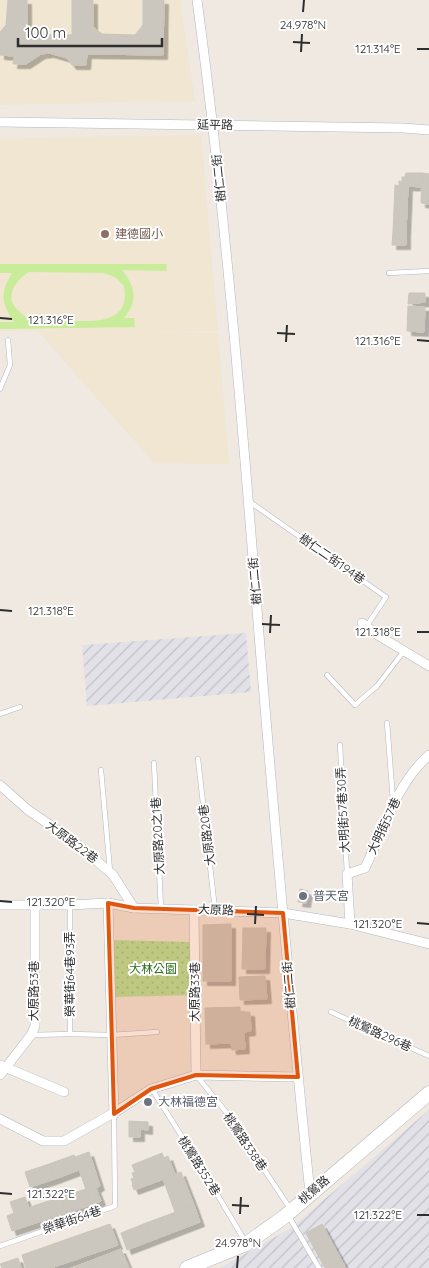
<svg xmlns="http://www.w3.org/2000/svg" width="429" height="1268" viewBox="0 0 429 1268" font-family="Quicksand,'Noto Sans TC',sans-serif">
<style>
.industrial{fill:url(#industrial-furrows)}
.education{fill:#f0e6d1}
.park{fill:url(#park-dots)}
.pitch{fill:#c9ec9a;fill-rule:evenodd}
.building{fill:#cbc7bf;stroke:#cbc5ba;filter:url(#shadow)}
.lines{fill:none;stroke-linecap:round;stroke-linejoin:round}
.lane-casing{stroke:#b4b7c1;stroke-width:5.5}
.street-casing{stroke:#b4b7c1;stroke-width:10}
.secondary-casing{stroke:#b4b7c1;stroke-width:15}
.lane{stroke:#fff;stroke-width:4.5}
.street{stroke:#fff;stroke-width:9}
.secondary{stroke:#fff;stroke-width:14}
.marked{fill:#df570e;fill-opacity:0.2;stroke:#df570e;stroke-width:4;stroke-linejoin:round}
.ticks{fill:none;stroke:#2e2e2e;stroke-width:2}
.education-dot{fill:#8d6e63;stroke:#fff;stroke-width:2}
.worship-dot{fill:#6b7280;stroke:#fff;stroke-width:2}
.labels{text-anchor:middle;stroke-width:4;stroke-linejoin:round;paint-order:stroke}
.street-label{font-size:12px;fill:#2e2e2e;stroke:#fff}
.education-label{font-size:12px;fill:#785e54;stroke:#fff;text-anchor:start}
.worship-label{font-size:12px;fill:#5b616d;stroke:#fff;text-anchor:start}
.park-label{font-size:12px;fill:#2c6e1b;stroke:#fff}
.ticks-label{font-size:12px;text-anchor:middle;fill:#2e2e2e;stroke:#fff;stroke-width:4;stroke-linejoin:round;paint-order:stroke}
</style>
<defs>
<pattern id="industrial-furrows" width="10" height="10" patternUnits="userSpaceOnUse" patternTransform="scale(1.25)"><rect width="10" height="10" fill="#e3e1e8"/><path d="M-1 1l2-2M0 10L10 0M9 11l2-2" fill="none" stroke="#c3c1c7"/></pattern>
<pattern id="park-dots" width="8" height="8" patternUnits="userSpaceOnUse" patternTransform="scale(1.25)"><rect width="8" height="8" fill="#b6e59e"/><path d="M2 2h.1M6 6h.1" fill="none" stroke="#9dc588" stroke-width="1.8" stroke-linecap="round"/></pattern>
<filter id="shadow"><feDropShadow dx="4.5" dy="4.5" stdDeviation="0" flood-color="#0004"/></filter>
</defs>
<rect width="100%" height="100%" fill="#efe9e1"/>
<g class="industrial">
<polygon points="246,633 251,692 87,706 82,645"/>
<polygon points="429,1110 429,1268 220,1268 291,1228"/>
</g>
<g class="education">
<polygon points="0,0 180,0 195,101 0,105"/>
<polygon points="201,135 218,331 142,331 218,333 229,464 154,463 38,331 0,331 0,138"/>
</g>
<polygon class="park" points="111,940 192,942 195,995 113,997"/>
<path class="pitch" d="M0,264h166l1,7 -45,-1c13,16 17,31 2,48h10l1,9 -135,2v-7h14c-13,-19 -14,-30 -2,-49h-12zM29,272l74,1 12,4 9,9c7,39 -30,35 -56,35 -11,0 -25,1 -35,-1 -5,-1 -10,-5 -13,-8 -17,-13 -6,-31 9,-40z"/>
<g class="building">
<polygon points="8,0 27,0 27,34 72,35 72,0 93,0 93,27 102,34 135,35 143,25 143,0 164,0 163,55 87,54 86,65 72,65 67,58 49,53 41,54 26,64 13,64 14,56 0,55 0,32 6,25"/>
<polygon points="406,173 422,173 421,187 408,186 407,210 394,209 395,185 399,186 399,181 402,182 402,177 405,177"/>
<polygon points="422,173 429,174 429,204 421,203"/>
<polygon points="394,209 407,210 406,231 393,231"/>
<polygon points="393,231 406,231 406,245 392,245"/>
<polygon points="409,293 425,293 425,302 408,304"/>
<polygon points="408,306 425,307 424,332 407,331"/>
<polygon points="300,889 308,891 306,903 298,902"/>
<polygon points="231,924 231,981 203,981 203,925"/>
<polygon points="243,928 266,928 265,969 242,969"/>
<polygon points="265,976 267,999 240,1000 239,977"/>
<polygon points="240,1007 240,1012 250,1012 251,1031 244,1032 245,1049 232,1050 231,1043 206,1044 205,1008"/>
<polygon points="129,1121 148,1122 148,1130 140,1129 140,1137 129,1137"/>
<polygon points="89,1152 100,1186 96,1188 101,1201 91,1205 75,1157"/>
<polygon points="162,1153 164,1158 168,1156 175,1175 134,1190 132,1185 133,1184 131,1179 134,1178 132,1173 135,1172 132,1165"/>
<polygon points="74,1155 79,1170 55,1179 49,1164"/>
<polygon points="49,1164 55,1179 30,1187 25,1172"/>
<polygon points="181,1172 194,1205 175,1212 163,1179"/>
<polygon points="86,1189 91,1205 66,1213 61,1197"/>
<polygon points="25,1197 29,1208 36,1205 42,1221 12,1231 7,1216 14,1213 10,1202"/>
<polygon points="61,1197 66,1213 42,1221 36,1205"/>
<polygon points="194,1205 200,1222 179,1230 173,1213"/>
<polygon points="173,1213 179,1230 153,1240 146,1223"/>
<polygon points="146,1223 153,1240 127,1250 121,1233"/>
<polygon points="110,1224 118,1245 51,1268 26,1268 22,1255"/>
<polygon points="322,1224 346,1268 325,1268 306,1233"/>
<polygon points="121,1249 129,1268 96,1268 93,1260"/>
<polygon points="18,1258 21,1268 2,1268 0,1264"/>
<polygon points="93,1260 96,1268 72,1268"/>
</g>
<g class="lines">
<g class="lane-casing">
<g id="lane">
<polyline points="389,273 429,271"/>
<polyline points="0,389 10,365 8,340"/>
<polyline points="250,502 386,597 366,627"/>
<polyline points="327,675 355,705 377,686 404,651"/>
<polyline points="0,714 20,707"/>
<polyline points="387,723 393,800"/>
<polyline points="340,745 347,873"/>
<polyline points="198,759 215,910"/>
<polyline points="154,763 161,909"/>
<polyline points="101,770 110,871"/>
<polyline points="331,1012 429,1056"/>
<polyline points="70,1034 111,1035 157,1032"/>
<polyline points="31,1035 70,1034 70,905"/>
<polyline points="196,1075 226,1112 291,1210"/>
<polyline points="152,1089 201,1167 246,1243"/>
<polyline points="288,1215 319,1268"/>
<polyline points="0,1246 115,1206 114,1114"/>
</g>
</g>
<g class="street-casing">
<g id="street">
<path d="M197,0c29,215 46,431 63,647 15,182 31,364 50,546"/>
<polyline points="0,122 403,128 429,130"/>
<polyline points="362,623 376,634 429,666"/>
<polyline points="0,785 28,810 75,842 113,875 134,908"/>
<polyline points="108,903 114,1114"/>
<polyline points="0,905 70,905 108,903 134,908 283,913 350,924 429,944"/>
<polyline points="194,910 196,1075"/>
<path d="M350,924l-3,-50 18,-6c18,-38 32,-85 64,-113"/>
<polyline points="0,1065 64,1092"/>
<polyline points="0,1075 31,1035 35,1026 35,905"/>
<polyline points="0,1119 43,1141 64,1141 117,1111 151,1089 196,1075 298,1077"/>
</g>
</g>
<g class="secondary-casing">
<polyline id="secondary" points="187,1268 246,1244 284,1217 429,1093"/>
</g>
<use href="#lane" class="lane"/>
<use href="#street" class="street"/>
<use href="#secondary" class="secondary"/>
</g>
<path class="marked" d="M108,903l26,5 149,5 15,164 -102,-2 -45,14 -37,25z"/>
<path class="ticks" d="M303,12l1,-12M293,42l17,1M417,49h12M301,52l1,-18M0,318l12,1M277,333l18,1M417,340l12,1M286,342l1,-17M0,610l12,1M262,624l18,1M417,632h12M270,633l1,-18M0,901l12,1M247,914l17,1M417,923l12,1M255,924l1,-18M0,1193l12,1M232,1205l17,1M240,1214l1,-17M417,1215h12M237,1268l1,-12"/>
<circle class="education-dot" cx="105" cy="234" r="5"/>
<g class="worship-dot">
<circle cx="303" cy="896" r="5"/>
<circle cx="148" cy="1102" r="5"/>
</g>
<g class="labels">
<g class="street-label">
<text transform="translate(215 125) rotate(1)" y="4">延平路</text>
<text transform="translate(219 178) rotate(-96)" y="4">樹仁二街</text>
<text transform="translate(332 559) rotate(35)" y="4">樹仁二街194巷</text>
<text transform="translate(255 581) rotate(-95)" y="4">樹仁二街</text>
<text transform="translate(343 810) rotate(-93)" y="4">大明街57巷30弄</text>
<text transform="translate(384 826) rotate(-65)" y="4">大明街57巷</text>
<text transform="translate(207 835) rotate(-97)" y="4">大原路20巷</text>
<text transform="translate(158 836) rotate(-93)" y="4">大原路20之1巷</text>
<text transform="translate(72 842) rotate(37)" y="4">大原路22巷</text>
<text transform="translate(216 910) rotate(2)" y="4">大原路</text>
<text transform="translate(70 974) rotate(-90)" y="4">榮華街64巷93弄</text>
<text transform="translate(289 985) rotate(-95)" y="4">樹仁二街</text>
<text transform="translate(34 991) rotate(-90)" y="4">大原路53巷</text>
<text transform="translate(195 992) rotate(-90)" y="4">大原路33巷</text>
<text transform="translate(380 1034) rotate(24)" y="4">桃鶯路296巷</text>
<text transform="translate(245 1142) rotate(56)" y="4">桃鶯路338巷</text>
<text transform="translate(199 1166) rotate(58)" y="4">桃鶯路352巷</text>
<text transform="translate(314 1190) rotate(-41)" y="4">桃鶯路</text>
<text transform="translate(72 1220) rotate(-19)" y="4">榮華街64巷</text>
</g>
<g class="education-label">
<text x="115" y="238">建德國小</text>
</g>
<g class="worship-label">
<text x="313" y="900">普天宮</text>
<text x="158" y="1106">大林福德宮</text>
</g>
<g class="park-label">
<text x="153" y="973">大林公園</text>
</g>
</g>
<g class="ticks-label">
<text x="303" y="29">24.978°N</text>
<text x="378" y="53">121.314°E</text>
<text x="51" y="324">121.316°E</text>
<text x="378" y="345">121.316°E</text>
<text x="51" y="615">121.318°E</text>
<text x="378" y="636">121.318°E</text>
<text x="51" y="906">121.320°E</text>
<text x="378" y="928">121.320°E</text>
<text x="51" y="1198">121.322°E</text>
<text x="378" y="1219">121.322°E</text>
<text x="238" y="1247">24.978°N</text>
</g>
<path d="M18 38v8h144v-8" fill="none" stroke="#2e2e2e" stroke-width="2.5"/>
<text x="25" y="38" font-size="15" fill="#2e2e2e" stroke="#ffffff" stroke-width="4" paint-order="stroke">100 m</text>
</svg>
